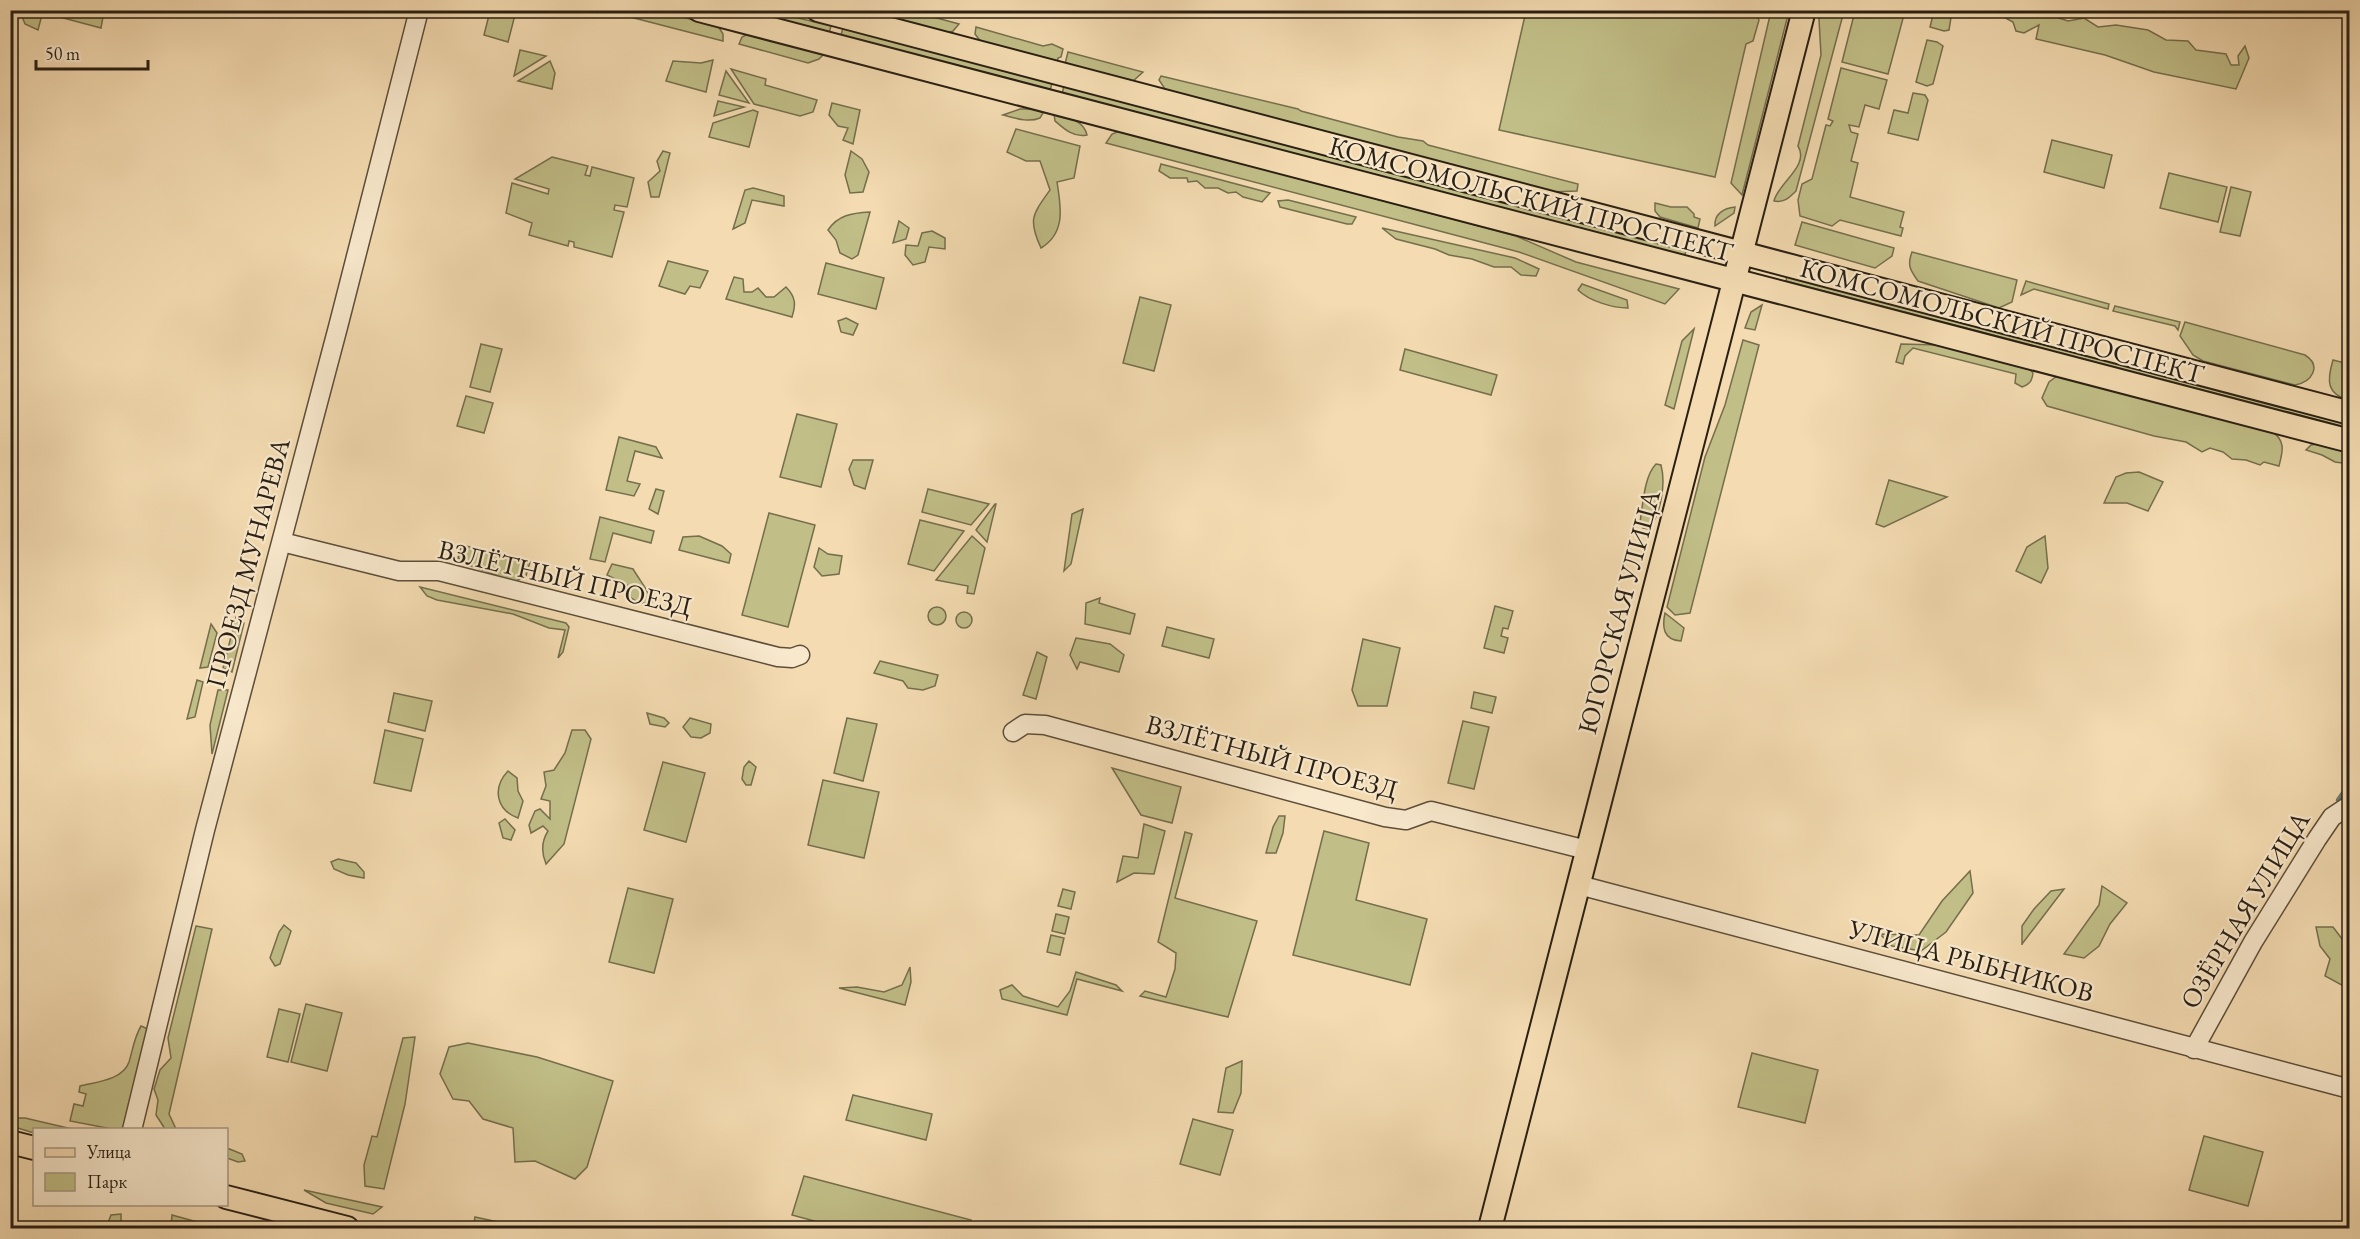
<svg xmlns="http://www.w3.org/2000/svg" width="2360" height="1239" viewBox="0 0 2360 1239" font-family="'EB Garamond',serif">
<style>
.green{fill:#c1be87;stroke:#756e4d;stroke-width:1.5}
.lines{fill:none;stroke-linecap:round;stroke-linejoin:round}
.stream{stroke:#6e7d6f;stroke-width:4.5}
.minor-casing{stroke:#5c4e3a;stroke-width:21}
.major-casing{stroke:#291f13;stroke-width:26}
.minor{stroke:#f8e8cc;stroke-width:18}
.major{stroke:#f4dbb1;stroke-width:22}
.labels{text-anchor:middle;stroke-width:4.5;stroke-linejoin:round;paint-order:stroke}
.street-label{font-size:27px;fill:#291f13;stroke:#f8e8cc}
</style>
<rect width="100%" height="100%" fill="#f4dbb1"/>
<filter id="stains"><feTurbulence type="fractalNoise" baseFrequency=".00333" numOctaves="4"/><feColorMatrix values="0 0 0 0 .2 0 0 0 0 .09 0 0 0 0 .02 0 0 0 .5 -.17"/></filter>
<radialGradient id="worn" r=".72"><stop offset=".6" stop-color="#630" stop-opacity="0"/><stop offset="1" stop-color="#630" stop-opacity=".3"/></radialGradient>
<g class="green">
<polygon points="54,10 104,10 104,11 101,28 52,15"/>
<path d="M2011,10c14,2 26,0 41,1l4,6 12,4 16,-3 14,9 18,-2 32,5 18,10 22,1 8,9 30,4 5,11h8l-1,-9 7,-10 4,12 -13,31 -82,-17 -49,-17 -69,-16 3,-14 -15,8 -8,-2 -3,-9 -13,-7z"/>
<polygon points="22,11 43,11 38,30 25,24 21,14"/>
<polygon points="490,11 516,11 508,42 484,35"/>
<polygon points="607,11 658,11 718,26 723,34 723,41"/>
<polygon points="745,11 770,11 831,26 829,33"/>
<polygon points="855,11 911,11 959,24 953,31 945,34"/>
<polygon points="1754,11 1759,20 1753,41 1746,44 1715,177 1499,130 1526,11"/>
<polygon points="1771,11 1789,11 1742,195 1731,183"/>
<path d="M1821,11h23l-48,180c-7,7 -12,12 -22,10 4,-18 36,-35 24,-55l23,-91 -2,-36z"/>
<polygon points="1855,11 1905,11 1888,74 1842,62"/>
<polygon points="1934,11 1952,11 1949,30 1944,31 1930,27"/>
<polygon points="976,27 1043,46 1052,44 1063,49 1061,57 1058,58 1057,63 981,42 975,34"/>
<polygon points="843,28 1052,83 1050,91 841,35"/>
<polygon points="750,33 825,53 819,59 808,63 739,44 742,37"/>
<polygon points="1927,40 1937,42 1943,46 1933,84 1927,86 1916,82"/>
<polygon points="520,50 546,56 514,76"/>
<polygon points="1068,52 1143,72 1132,82 1065,64"/>
<polygon points="713,60 706,92 666,81 673,61 701,63"/>
<polygon points="550,61 555,73 552,89 518,81"/>
<polygon points="1841,68 1887,80 1879,109 1865,105 1859,127 1849,125 1851,132 1858,134 1851,161 1858,163 1850,197 1904,212 1900,227 1903,228 1901,236 1840,220 1832,226 1800,216 1798,200 1802,184 1812,179 1826,125 1830,126 1833,121 1828,119"/>
<polygon points="731,69 766,79 765,85 817,100 813,112 800,116 754,104"/>
<polygon points="726,71 749,103 719,95"/>
<polygon points="1161,76 1298,109 1301,111 1398,137 1423,141 1428,145 1578,184 1577,191 1549,192 1172,94 1165,89 1159,80"/>
<polygon points="1064,86 1687,249 1683,259 1062,94"/>
<polygon points="1913,93 1925,95 1928,100 1918,140 1888,133 1894,110 1908,113"/>
<polygon points="718,101 744,107 714,116"/>
<polygon points="832,103 860,110 853,144 843,140 848,128 838,126 829,115"/>
<path d="M1020,109h16l7,4 -3,5c-12,5 -25,0 -37,-3z"/>
<polygon points="753,110 758,112 749,147 709,137 713,123"/>
<path d="M1054,114c13,2 30,7 33,21 -13,3 -23,-6 -32,-14z"/>
<path d="M1016,129l64,17 -6,32 -17,4c4,25 9,51 -16,66 -13,-28 -9,-33 9,-58l-10,-29h-14l-19,-9z"/>
<polygon points="1120,131 1516,236 1576,262 1679,289 1665,304 1519,252 1106,143 1112,134"/>
<polygon points="2052,140 2112,155 2104,188 2044,172"/>
<polygon points="663,151 670,153 659,197 651,197 648,182 660,171 657,161"/>
<polygon points="851,151 862,159 869,172 863,192 850,193 845,175"/>
<polygon points="552,157 588,166 585,175 590,176 592,167 634,178 627,207 615,205 614,210 624,212 612,257 574,247 574,242 569,241 568,246 529,235 532,223 506,213 512,183 548,194 549,189 515,179"/>
<polygon points="1161,164 1270,193 1262,202 1243,197 1236,192 1228,193 1218,188 1205,188 1197,181 1188,182 1187,178 1170,178 1159,171"/>
<polygon points="2169,173 2227,187 2218,222 2160,208"/>
<polygon points="2231,187 2251,192 2240,236 2220,232"/>
<polygon points="753,188 784,196 784,206 752,200 745,223 733,229 745,190"/>
<polygon points="1288,200 1356,217 1352,224 1347,224 1280,207 1278,201"/>
<polygon points="1655,203 1671,207 1687,207 1694,214 1694,217 1700,219 1698,228 1660,217 1655,211"/>
<path d="M1735,207l-1,6 -19,13c-1,-12 9,-18 20,-19z"/>
<path d="M870,212l-12,43 -6,4 -12,-6 -4,-13 -8,-10c10,-15 24,-17 42,-18z"/>
<polygon points="899,221 909,228 906,239 893,243"/>
<polygon points="1802,222 1894,248 1892,256 1875,268 1795,245"/>
<polygon points="1382,228 1515,258 1539,269 1536,276 1521,275 1511,267 1494,267 1472,259 1449,255 1435,249 1396,239"/>
<polygon points="932,231 945,238 945,249 929,247 925,262 913,265 905,255 906,245 918,246 922,233"/>
<path d="M1912,252l105,28 -5,22 -13,6 -81,-27c-8,-11 -11,-16 -6,-29z"/>
<polygon points="668,261 708,271 700,288 690,286 685,294 659,286"/>
<polygon points="826,263 884,278 876,309 818,294"/>
<polygon points="1787,275 2349,422 2349,428 1786,281"/>
<path d="M734,277l9,2 1,13h8l6,-4 8,9h8l12,-10c10,10 10,18 6,30l-66,-18z"/>
<polygon points="2026,281 2109,304 2108,309 2034,289 2021,295"/>
<path d="M1582,284l45,16 1,8c-15,0 -39,-7 -50,-18z"/>
<polygon points="1140,297 1171,305 1154,371 1123,363"/>
<polygon points="1762,305 1755,330 1745,328 1751,312"/>
<polygon points="2115,306 2180,322 2178,330 2175,326 2113,311"/>
<polygon points="846,318 858,324 853,335 841,332 838,321"/>
<path d="M2185,322l120,33c17,11 7,27 -10,30l-92,-24 -10,-6 -13,-19z"/>
<polygon points="1694,329 1674,409 1665,405 1682,341"/>
<polygon points="1743,340 1759,345 1690,613 1675,615 1667,607 1705,457 1725,405"/>
<polygon points="481,344 502,349 490,392 470,387"/>
<path d="M1901,344l39,1 88,22 5,6c-1,8 -3,11 -11,14l-7,-4 1,-9 -103,-26 -8,8 -2,8 -7,-2z"/>
<polygon points="1405,349 1497,375 1491,395 1400,370"/>
<path d="M2333,360l16,4v36c-23,-6 -22,-20 -16,-40z"/>
<path d="M2057,376l214,55c15,9 12,20 8,35l-15,-4 -4,3 -14,-5 -14,-1 -9,-7 -13,-4 -8,4 -16,-10 -32,-6 -107,-30 -5,-8 7,-16z"/>
<polygon points="466,396 493,403 484,433 457,426"/>
<polygon points="797,414 837,424 821,487 780,477"/>
<polygon points="619,437 656,447 662,458 635,451 627,481 640,484 634,496 606,490"/>
<polygon points="2321,443 2349,451 2349,464 2335,462 2322,455 2306,450 2311,445"/>
<polygon points="853,460 873,460 865,489 854,485 849,469"/>
<path d="M1656,464l5,1c5,19 0,48 -12,64l-6,-1 -3,-6c3,-17 4,-46 16,-58z"/>
<polygon points="2139,472 2163,482 2148,511 2127,503 2104,503 2116,477 2126,473"/>
<polygon points="1889,480 1947,497 1884,527 1876,524"/>
<polygon points="656,489 664,491 658,514 649,509"/>
<polygon points="928,489 989,504 971,525 922,512"/>
<polygon points="995,504 996,504 987,542 976,530"/>
<polygon points="1083,509 1071,564 1064,571 1072,514"/>
<polygon points="769,513 815,525 788,627 742,615"/>
<polygon points="600,517 654,531 651,543 613,533 605,562 590,559"/>
<polygon points="920,520 964,531 934,571 908,564"/>
<polygon points="699,536 722,546 731,554 729,563 679,550 683,537"/>
<polygon points="972,536 985,548 974,594 967,593 968,586 936,580"/>
<polygon points="2045,536 2048,568 2041,583 2016,571 2027,547"/>
<polygon points="462,545 530,562 526,576 514,582 469,565 458,558"/>
<polygon points="819,548 828,554 842,556 839,574 822,576 814,567"/>
<path d="M612,564l21,5c7,12 15,20 19,33 -11,4 -19,-1 -26,-9l3,-7 -22,-11z"/>
<polygon points="420,587 566,623 569,627 563,652 558,658 565,630 549,628 513,614 437,600 427,596"/>
<polygon points="1100,598 1099,603 1135,614 1130,634 1085,624 1086,603"/>
<polygon points="1495,606 1513,611 1508,629 1503,628 1501,636 1508,638 1504,653 1484,648"/>
<circle cx="937" cy="616" r="9"/>
<circle cx="964" cy="620" r="8"/>
<path d="M1665,613l19,15 -3,13c-18,-1 -19,-14 -16,-28z"/>
<polygon points="236,617 244,623 232,672 223,668"/>
<polygon points="211,624 217,633 208,667 200,668"/>
<polygon points="1167,627 1214,639 1209,658 1162,646"/>
<polygon points="1076,638 1110,644 1124,655 1119,672 1080,662 1077,669 1070,655"/>
<polygon points="1363,639 1400,648 1387,706 1358,706 1352,690"/>
<polygon points="1037,652 1047,657 1036,699 1023,695"/>
<polygon points="880,661 938,675 935,686 923,690 908,688 903,681 874,673"/>
<polygon points="197,680 203,682 195,717 187,719"/>
<polygon points="218,690 228,690 212,754 210,725"/>
<polygon points="1474,692 1496,697 1492,713 1471,708"/>
<polygon points="394,693 432,701 425,731 388,722"/>
<polygon points="647,713 664,718 669,723 665,727 650,724"/>
<polygon points="690,718 711,724 710,733 701,738 691,737 683,727"/>
<polygon points="847,718 877,724 863,781 834,773"/>
<polygon points="1463,721 1489,727 1474,789 1448,783"/>
<polygon points="385,730 423,739 411,791 374,783"/>
<path d="M572,730h13l6,9 -27,105 -18,20c-5,-12 -5,-22 2,-33l-5,-5 -12,7 -2,-8 6,-14 5,-2 10,10v-18l-9,-2 5,-13 -2,-14 10,-2 11,-17z"/>
<polygon points="749,761 756,767 751,785 746,785 742,779 744,767"/>
<polygon points="663,762 705,773 686,842 644,830"/>
<polygon points="1112,768 1181,787 1172,823 1141,815"/>
<path d="M508,771l9,7 1,13 5,10 -5,17c-22,-8 -26,-30 -10,-47z"/>
<polygon points="823,780 879,792 864,858 808,845"/>
<polygon points="1279,816 1285,816 1283,833 1276,853 1266,853 1273,827"/>
<polygon points="505,819 515,830 511,840 503,838 499,823"/>
<polygon points="1144,824 1165,831 1154,874 1134,873 1117,882 1123,856 1138,858"/>
<polygon points="1324,831 1369,843 1356,900 1427,919 1410,985 1293,955"/>
<polygon points="1185,832 1192,834 1175,898 1257,921 1228,1017 1140,996 1145,991 1166,997 1175,969 1176,953 1158,942"/>
<polygon points="338,859 356,863 364,872 364,878 348,875 334,869 331,862"/>
<polygon points="1970,871 1973,893 1946,932 1921,951 1892,946 1880,934 1919,935 1942,901"/>
<polygon points="2102,886 2127,903 2110,924 2099,946 2084,958 2064,954 2099,905"/>
<polygon points="628,888 673,899 654,973 609,962"/>
<polygon points="1063,889 1075,892 1071,909 1058,906"/>
<polygon points="2064,889 2022,944 2022,945 2022,926 2034,909 2051,891"/>
<polygon points="1056,914 1069,917 1065,934 1052,931"/>
<polygon points="284,925 291,931 280,964 275,966 270,958 279,932"/>
<polygon points="196,926 212,929 169,1114 176,1129 165,1129 156,1115 158,1100 154,1089 160,1070 171,1058 168,1038"/>
<polygon points="2316,927 2333,927 2349,948 2349,989 2325,976 2330,959 2320,946"/>
<polygon points="1051,935 1064,938 1060,955 1047,952"/>
<polygon points="910,967 911,982 905,1005 839,988 857,987 884,992 902,985"/>
<polygon points="1076,972 1116,985 1122,991 1077,979 1067,1015 1002,999 1000,990 1012,985 1023,996 1058,1007 1070,991"/>
<polygon points="306,1004 342,1013 327,1071 291,1062"/>
<polygon points="279,1009 300,1014 288,1062 267,1057"/>
<path d="M141,1026l7,3 -24,100h-12l-42,-8 4,-17 9,2 3,-12 -7,-2 1,-6c16,-4 43,-6 49,-24 4,-13 5,-24 12,-36z"/>
<polygon points="415,1037 405,1104 384,1189 365,1186 364,1165 372,1136 377,1137 403,1038"/>
<polygon points="468,1043 537,1057 613,1081 587,1167 575,1179 535,1161 515,1162 513,1128 483,1119 469,1101 453,1099 440,1074 449,1047"/>
<polygon points="1752,1053 1818,1070 1805,1123 1738,1107"/>
<polygon points="1242,1061 1241,1093 1233,1113 1218,1112 1226,1068"/>
<polygon points="853,1095 932,1114 926,1140 846,1120"/>
<polygon points="11,1118 25,1118 72,1129 34,1130 34,1133 11,1126"/>
<polygon points="1193,1119 1233,1130 1220,1175 1180,1164"/>
<polygon points="2204,1136 2263,1152 2248,1206 2189,1190"/>
<polygon points="227,1148 242,1154 245,1161 238,1162 227,1158"/>
<polygon points="804,1176 971,1220 969,1228 894,1228 875,1224 871,1228 840,1228 792,1215"/>
<polygon points="304,1190 382,1207 373,1214 326,1203"/>
<polygon points="121,1214 121,1228 106,1228 111,1215"/>
<polygon points="172,1215 219,1228 197,1228 188,1226 186,1228 176,1228 171,1226"/>
<polygon points="475,1217 526,1228 473,1228"/>
</g>
<g class="lines">
<polyline class="stream" points="2338,800 2350,783"/>
<g class="minor-casing">
<g id="minor">
<polyline points="282,542 399,571 439,571 778,657 792,658 800,655"/>
<polyline points="1013,732 1025,724 1045,725 1385,817 1406,820 1431,811 1587,850"/>
<polyline points="1579,885 2350,1089"/>
<polyline points="2194,1049 2253,942 2317,839 2332,817 2350,805"/>
<polyline points="132,1130 205,830 338,327 419,10"/>
</g>
</g>
<g class="major-casing">
<g id="major">
<polyline points="699,10 2350,441"/>
<polyline points="818,10 2350,413"/>
<polyline points="10,1142 34,1148"/>
<polyline points="226,1197 347,1228"/>
<polyline points="1490,1228 1804,10"/>
</g>
</g>
<use href="#minor" class="minor"/>
<use href="#major" class="major"/>
</g>
<g class="labels">
<g class="street-label">
<text transform="translate(1531 199) rotate(15)" y="9">КОМСОМОЛЬСКИЙ ПРОСПЕКТ</text>
<text transform="translate(2002 321) rotate(15)" y="9">КОМСОМОЛЬСКИЙ ПРОСПЕКТ</text>
<text transform="translate(248 563) rotate(-75)" y="9">ПРОЕЗД МУНАРЕВА</text>
<text transform="translate(565 578) rotate(13)" y="9">ВЗЛЁТНЫЙ ПРОЕЗД</text>
<text transform="translate(1619 612) rotate(-75)" y="9">ЮГОРСКАЯ УЛИЦА</text>
<text transform="translate(1272 757) rotate(15)" y="9">ВЗЛЁТНЫЙ ПРОЕЗД</text>
<text transform="translate(2245 910) rotate(-59)" y="9">ОЗЁРНАЯ УЛИЦА</text>
<text transform="translate(1971 961) rotate(15)" y="9">УЛИЦА РЫБНИКОВ</text>
</g>
</g>
<rect width="2360" height="1239" fill="none" stroke="#f4dbb1" stroke-width="36"/>
<rect x="12" y="12" width="2336" height="1215" fill="none" stroke="#291f13" stroke-width="3"/>
<rect x="18" y="18" width="2324" height="1203" fill="none" stroke="#291f13" stroke-width="1.5"/>
<rect x="33" y="1128" width="195" height="78" fill="#f8e8cc" stroke="#a59882" stroke-width="1.5"/>
<rect x="45" y="1148" width="30" height="9" fill="#f4dbb1" stroke="#a59882" stroke-width="1.5"/>
<text x="87" y="1158" font-size="18" fill="#291f13">Улица</text>
<rect x="45" y="1173" width="30" height="18" fill="#c1be87" stroke="#a59882" stroke-width="1.5"/>
<text x="87" y="1188" font-size="18" fill="#291f13">Парк</text>
<path d="M36 60v9h112v-9" fill="none" stroke="#291f13" stroke-width="3"/>
<text x="45" y="60" font-size="18" fill="#291f13" stroke="#f8e8cc" stroke-width="4.5" paint-order="stroke">50 m</text>
<rect width="100%" height="100%" filter="url(#stains)"/>
<rect width="100%" height="100%" fill="url(#worn)"/>
</svg>
